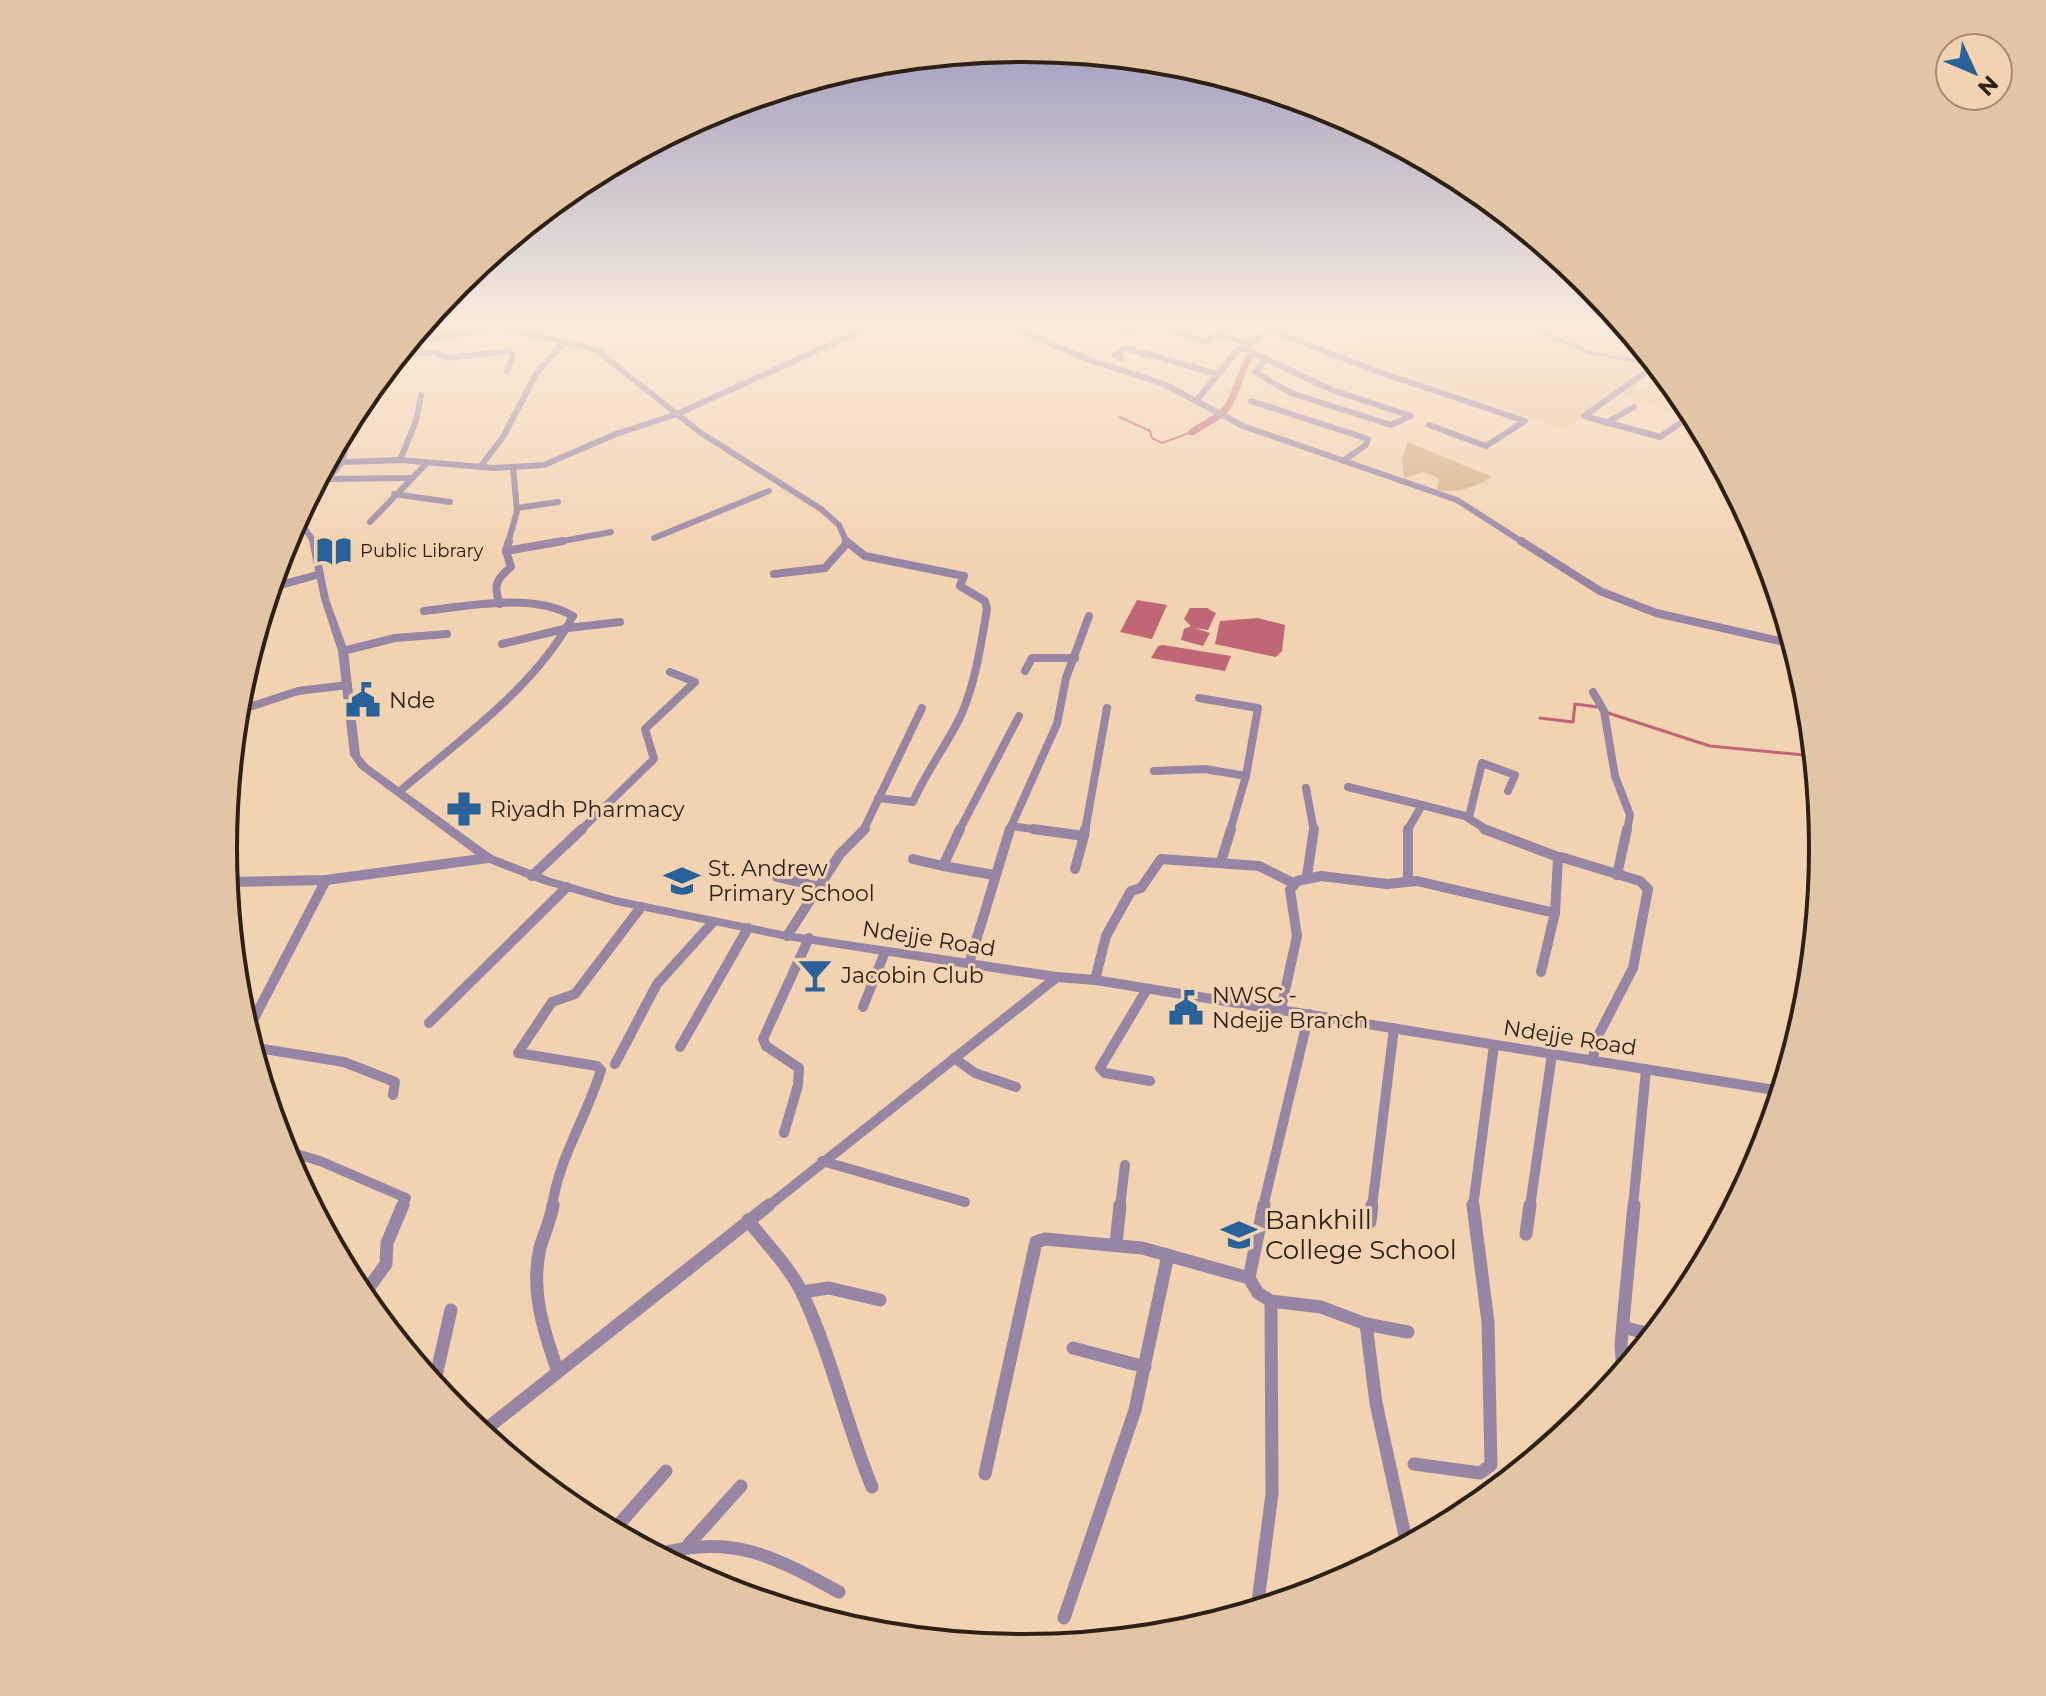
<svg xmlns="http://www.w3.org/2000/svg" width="2046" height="1696" viewBox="0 0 2046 1696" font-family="Montserrat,sans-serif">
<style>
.built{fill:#eac79f}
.green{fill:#d5af84}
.water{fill:#bf6775}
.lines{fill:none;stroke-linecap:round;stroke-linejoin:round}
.stream-far1{stroke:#bf6775;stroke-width:2}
.stream{stroke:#bf6775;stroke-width:3}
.canal{stroke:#bf6775;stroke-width:7}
.minor-far3{stroke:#9785a4;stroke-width:6}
.minor-far2{stroke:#9785a4;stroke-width:8}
.minor-far1{stroke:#9785a4;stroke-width:10}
.minor{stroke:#9785a4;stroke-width:13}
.tertiary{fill:#9785a4;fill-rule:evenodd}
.labels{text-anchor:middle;stroke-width:6;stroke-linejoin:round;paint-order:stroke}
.far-poi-label{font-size:18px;fill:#2c2114;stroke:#f2d3b1;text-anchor:start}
.poi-label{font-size:22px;fill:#2c2114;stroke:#f2d3b1;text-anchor:start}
.street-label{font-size:22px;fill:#2c2114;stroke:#f2d3b1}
.near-poi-label{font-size:26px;fill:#2c2114;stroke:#f2d3b1;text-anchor:start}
.rim{fill:none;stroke:#2c2114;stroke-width:4}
</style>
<rect width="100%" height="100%" fill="#f2d3b1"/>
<g class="built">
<polygon points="1401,321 1620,321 1656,365 1565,429 1341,352"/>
<polygon points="1628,387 1684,398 1696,418 1617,394"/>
</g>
<path class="green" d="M1408,442l84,35c-19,11 -33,16 -55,13l2,-12 -15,-6 -20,6 -2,-19z"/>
<g class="water">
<polygon points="1137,600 1167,605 1152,639 1120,632"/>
<polygon points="1190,608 1207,608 1216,613 1208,630 1195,628 1210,633 1203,646 1181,640 1184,629 1191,626 1184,619"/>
<polygon points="1258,618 1285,625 1282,651 1276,657 1215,644 1220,621"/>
<polygon points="1163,645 1231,656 1225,671 1151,658 1158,646"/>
</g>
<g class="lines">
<polyline class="stream-far1" points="1120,417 1150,431 1152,438 1162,443 1192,432"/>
<g class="stream">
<polyline points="1608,713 1710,746 1814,756"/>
<polyline points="1540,718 1573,722 1575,704 1598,707"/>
</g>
<g class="canal">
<path d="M1223,412c14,-14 16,-42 30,-60"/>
<polyline points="1192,432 1220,415"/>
</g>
<g class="minor-far3">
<polyline points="472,321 595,349 701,433 821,509 839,525 847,543"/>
<polyline points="997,321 1087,359 1164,384 1243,426 1457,500 1524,543"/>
<polyline points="1101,321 1126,333 1146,322"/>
<polyline points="1142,321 1206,341 1228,328 1210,321"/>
<polyline points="1255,321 1275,327"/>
<polyline points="425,322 431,321"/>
<polyline points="1270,330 1379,372 1525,421 1486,446 1429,425"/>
<polyline points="1217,334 1247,343"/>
<polyline points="408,343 497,328"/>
<polyline points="1242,348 1332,390 1411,416"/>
<polyline points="397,355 436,352 446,358 510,351 513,356 507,371"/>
<polyline points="1121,358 1114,355 1126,348 1217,374"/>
<polyline points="1266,359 1255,372 1291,393 1391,425 1411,416"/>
<polyline points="1656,365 1584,416 1660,437 1682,422"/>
<polyline points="1197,400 1237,351 1288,321"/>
<polyline points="1251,401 1368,439 1366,445 1343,461"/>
<polyline points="1606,423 1634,407"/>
<polyline points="400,460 416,421 421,395"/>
<polyline points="342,462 400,460 494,468 544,465 616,434 677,414 882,321"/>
<polyline points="480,467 503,437 536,374 564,342"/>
<polyline points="327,479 410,478"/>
<polyline points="394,494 450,502"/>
<polyline points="517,508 558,502"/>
<polyline points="301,518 312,498 342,462 359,403"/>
<polyline points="370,522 427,463"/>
<polyline points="654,538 769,491"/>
<polyline points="508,543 517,511 513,467"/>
<polyline points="552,543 611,532"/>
</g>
<g class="minor-far2">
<path d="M846,541l19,15 99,20 -4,10 25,15 2,8c-6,35 -11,71 -25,104 -14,31 -36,58 -49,89l-35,-4"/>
<polyline points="1521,541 1600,591 1656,613 1793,644"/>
<polyline points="506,551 563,541"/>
<polyline points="774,574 825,568 847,543"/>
<polyline points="270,588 320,574"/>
<path d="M500,604c-7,-18 -4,-25 11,-37l-5,-16 3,-10"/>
<polyline points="502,644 568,628 620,622"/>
<polyline points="343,651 395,638 447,634"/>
<polyline points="1025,671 1032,658 1075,658"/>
<polyline points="1593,692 1604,711 1615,776 1630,815 1627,831"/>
<polyline points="1199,698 1258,708 1246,776"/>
<polyline points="237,711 298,691 348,685"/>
<polyline points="1154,771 1205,769 1246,776 1230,831"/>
<polyline points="1348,787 1422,805"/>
<polyline points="1306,788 1314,831"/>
<path d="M399,792c60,-52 136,-104 174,-176 -40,-24 -105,-10 -149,-5"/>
<polyline points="1468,818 1489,831"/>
<polyline points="1011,826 1047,831"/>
<polyline points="580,831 654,759 645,729 695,682 670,672"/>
<polyline points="863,831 922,708"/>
<polyline points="959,831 1019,716"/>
<polyline points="1009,831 1057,724 1066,678 1089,616"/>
<polyline points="1085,831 1107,708"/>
<polyline points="1407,831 1422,805 1469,817 1482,763 1515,775 1508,791"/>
</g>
<g class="minor-far1">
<polyline points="960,829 943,866 994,875"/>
<polyline points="1033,829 1084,836 1085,829"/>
<polyline points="1408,829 1408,881"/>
<polyline points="1484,829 1558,857"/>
<polyline points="913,859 943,866"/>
<polyline points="1221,862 1231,829"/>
<polyline points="1075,869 1084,836"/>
<polyline points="1617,875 1627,829"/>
<polyline points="532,876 582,829"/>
<polyline points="1307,876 1314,829"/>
<polyline points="777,877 820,887"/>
<polyline points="226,882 326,880 488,858"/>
<polyline points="787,936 840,854 865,829"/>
<polyline points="969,964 1010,829"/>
<polyline points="1541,972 1555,913"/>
<polyline points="1095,980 1106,936 1131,891 1141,888 1161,859 1259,866 1293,883"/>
<polyline points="1147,989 1100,1068 1105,1073 1150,1081"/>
<polyline points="863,1007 885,952"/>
<polyline points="1281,1009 1297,936 1290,890 1297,881 1321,876 1387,884 1417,881 1555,913 1558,858 1561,857 1640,881 1648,889 1633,968 1599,1034 1592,1061"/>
<polyline points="241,1012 256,1013"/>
<polyline points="429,1023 567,887"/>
<polyline points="247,1032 326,880"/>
<polyline points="251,1047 344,1062 395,1082 393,1095"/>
<polyline points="680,1047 748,928"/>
<polyline points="954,1058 975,1073 1016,1087"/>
<polyline points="615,1064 657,984 713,922"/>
<polyline points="784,1133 798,1085 799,1068 766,1046 763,1039 809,938"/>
<polyline points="283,1150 320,1161 406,1198 402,1207"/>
<polyline points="822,1161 965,1202"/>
<path d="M552,1207c6,-47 35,-91 49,-137l-4,-4 -79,-13 34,-51 23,-8 66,-87"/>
<polyline points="767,1207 1057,977"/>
<polyline points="1120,1207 1125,1165"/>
<polyline points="1263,1207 1309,1014"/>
<polyline points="1372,1207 1394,1028"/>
<polyline points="1473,1207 1494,1045"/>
<polyline points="1530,1207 1552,1054"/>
<polyline points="1633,1207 1646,1069"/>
</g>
<g class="minor">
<path d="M553,1205c-2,15 -9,28 -13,43 -10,42 4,84 18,124"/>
<polyline points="1264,1205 1249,1278 1258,1293 1271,1301 1321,1307 1366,1324 1408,1332"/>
<path d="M748,1220c18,24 43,48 55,75 29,62 43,129 69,192"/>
<polyline points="1370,1222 1372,1205"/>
<polyline points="1526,1234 1530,1205"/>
<polyline points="1116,1244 1120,1205"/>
<polyline points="802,1292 829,1288 880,1300"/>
<polyline points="362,1297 386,1264 387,1243 403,1205"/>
<polyline points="1366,1324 1376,1403 1407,1545"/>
<polyline points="1623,1327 1653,1335"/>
<polyline points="1073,1348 1145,1367"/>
<polyline points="1623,1372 1621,1344 1634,1205"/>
<polyline points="434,1385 451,1310"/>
<polyline points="481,1433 769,1205"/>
<polyline points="1414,1464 1480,1473 1491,1465 1488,1322 1473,1205"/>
<polyline points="985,1474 1036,1242 1045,1239 1142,1248 1249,1278"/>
<polyline points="613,1531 666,1471"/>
<polyline points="688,1545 741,1486"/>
<path d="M656,1555c76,-22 117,1 183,37"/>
<polyline points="1257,1609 1272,1494 1271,1301"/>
<polyline points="1064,1618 1135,1410 1168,1255"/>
</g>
<g class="tertiary">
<polygon points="1506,321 1514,321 1596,352 1654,363 1658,367 1592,355"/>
<polygon points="298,515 317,540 329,599 348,651 360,755 367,764 492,855 551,878 616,897 787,932 1057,972 1095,975 1781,1086 1783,1086 1780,1096 1095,985 1057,982 787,940 616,905 543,884 484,861 359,768 350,755 338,651 321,599 309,540 295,520"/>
</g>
</g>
<linearGradient id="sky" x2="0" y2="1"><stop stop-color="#9795ba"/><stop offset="0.58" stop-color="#f9ebdc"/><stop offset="1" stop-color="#f9ebdc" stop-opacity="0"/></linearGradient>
<rect width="2046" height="558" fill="url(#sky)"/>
<defs>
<g id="library-bare" transform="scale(2.76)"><path d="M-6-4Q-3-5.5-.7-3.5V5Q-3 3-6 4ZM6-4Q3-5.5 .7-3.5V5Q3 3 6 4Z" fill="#286299" stroke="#f2d3b1" stroke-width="2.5" paint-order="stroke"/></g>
<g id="civic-bare" transform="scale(2.76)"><path d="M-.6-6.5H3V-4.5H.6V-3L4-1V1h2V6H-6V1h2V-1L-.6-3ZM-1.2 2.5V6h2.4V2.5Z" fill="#286299" stroke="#f2d3b1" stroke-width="2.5" paint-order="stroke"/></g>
<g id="pharmacy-bare" transform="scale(2.76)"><path d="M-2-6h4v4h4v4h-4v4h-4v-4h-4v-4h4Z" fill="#286299" stroke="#f2d3b1" stroke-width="2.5" paint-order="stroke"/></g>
<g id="school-bare" transform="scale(2.76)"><path d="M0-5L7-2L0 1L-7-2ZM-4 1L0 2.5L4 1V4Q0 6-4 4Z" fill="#286299" stroke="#f2d3b1" stroke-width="2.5" paint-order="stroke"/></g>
<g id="bar-bare" transform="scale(2.76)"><path d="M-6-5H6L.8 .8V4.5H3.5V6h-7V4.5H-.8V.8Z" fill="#286299" stroke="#f2d3b1" stroke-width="2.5" paint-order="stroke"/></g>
</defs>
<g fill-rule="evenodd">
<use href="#library-bare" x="334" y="551"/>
<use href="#civic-bare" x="363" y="700"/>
<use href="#pharmacy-bare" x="464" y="809"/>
<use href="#school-bare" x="682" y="881"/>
<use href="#bar-bare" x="815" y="975"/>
<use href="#civic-bare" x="1186" y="1008"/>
<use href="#school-bare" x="1239" y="1235"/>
</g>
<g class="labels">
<g class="far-poi-label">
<text x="360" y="557">Public Library</text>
</g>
<g class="poi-label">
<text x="389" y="708">Nde</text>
<text x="490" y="817">Riyadh Pharmacy</text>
<text x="708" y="876">St. Andrew<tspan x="708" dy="25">Primary School</tspan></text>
<text x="841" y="983">Jacobin Club</text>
<text x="1212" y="1003">NWSC -<tspan x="1212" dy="25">Ndejje Branch</tspan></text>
</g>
<g class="street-label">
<text transform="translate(929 938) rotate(9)" y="8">Ndejje Road</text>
<text transform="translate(1570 1037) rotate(9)" y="8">Ndejje Road</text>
</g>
<g class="near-poi-label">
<text x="1265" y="1229">Bankhill<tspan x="1265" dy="30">College School</tspan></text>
</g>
</g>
<path d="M0 0H2046V1696H0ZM237 848a786 786 0 1 1 1572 0a786 786 0 1 1-1572 0Z" fill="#e2c5a4" fill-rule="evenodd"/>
<path class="rim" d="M237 848a786 786 0 1 1 1572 0a786 786 0 1 1-1572 0Z"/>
<g transform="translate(1974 72) rotate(134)"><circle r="38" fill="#f2d3b1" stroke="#a38c72" stroke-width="2"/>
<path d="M0-6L14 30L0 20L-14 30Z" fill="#286299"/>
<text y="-12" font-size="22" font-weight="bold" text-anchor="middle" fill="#2c2114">N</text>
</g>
</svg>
